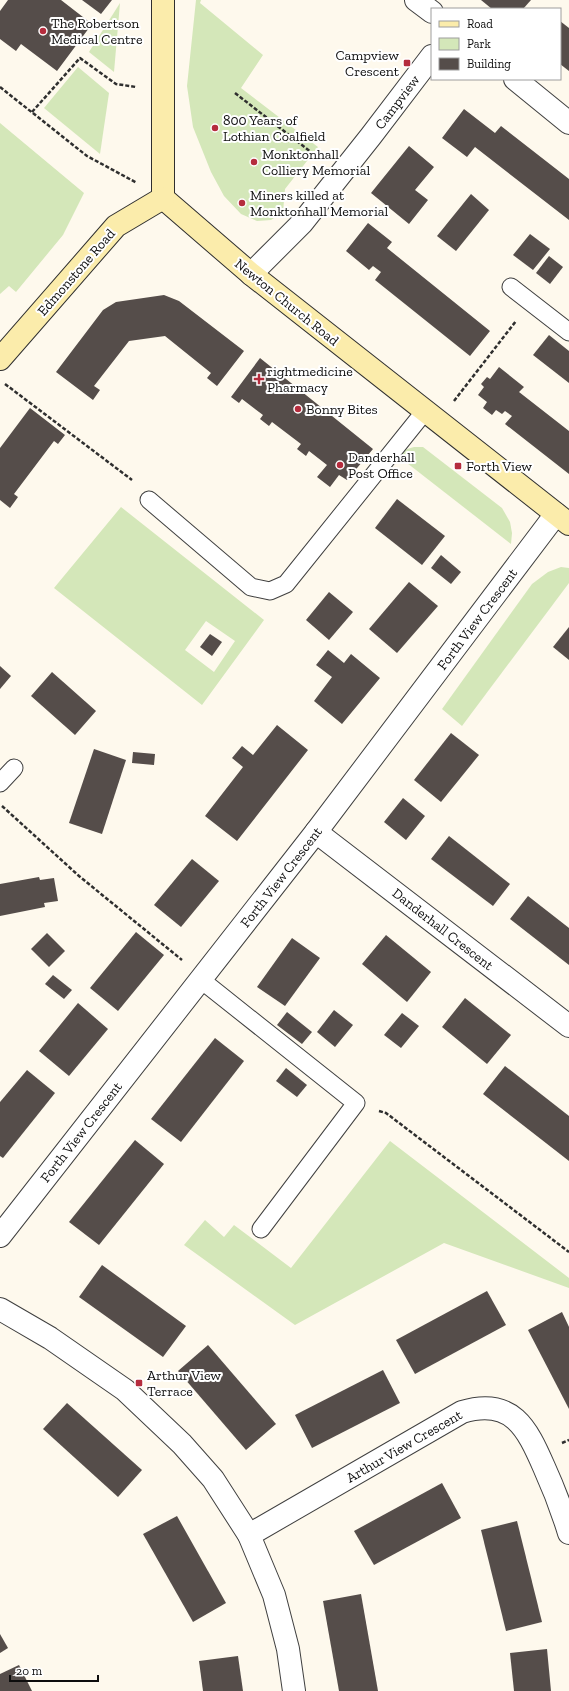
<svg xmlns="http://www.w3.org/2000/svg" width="569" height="1691" viewBox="0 0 569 1691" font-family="'Zilla Slab',serif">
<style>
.green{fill:#d4e7b9;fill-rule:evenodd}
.building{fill:#554d4a}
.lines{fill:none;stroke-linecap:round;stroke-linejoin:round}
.lane-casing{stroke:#404040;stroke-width:19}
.street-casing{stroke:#404040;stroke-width:24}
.secondary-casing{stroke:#2f2f2f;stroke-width:24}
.path{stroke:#2f2f2f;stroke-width:2.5;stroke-dasharray:4 2;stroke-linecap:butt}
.lane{stroke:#fff;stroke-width:17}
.street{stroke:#fff;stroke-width:22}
.secondary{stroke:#fbecab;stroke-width:22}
.poi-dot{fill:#b52c3d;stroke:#fff;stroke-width:1.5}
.labels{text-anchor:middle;stroke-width:4;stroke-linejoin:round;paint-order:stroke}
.poi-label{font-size:14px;fill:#0d0d0d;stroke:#fff;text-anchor:start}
.street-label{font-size:14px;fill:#0d0d0d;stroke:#fff}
</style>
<rect width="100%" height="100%" fill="#fef9ed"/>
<g class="green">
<polygon points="196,0 201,0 200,3 263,55 241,88 318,147 285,189 283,212 271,220 257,221 241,214 224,196 211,172 193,127 187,86"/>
<polygon points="120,3 114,72 89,52"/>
<polygon points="78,67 109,93 100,154 44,108"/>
<polygon points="0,123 84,193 63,235 16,292 9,286 0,294"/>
<polygon points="414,447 423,447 502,508 510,522 512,533 511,544 398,456 404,450"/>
<path d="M121,507l143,113 -62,85 -148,-117zM206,621l29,20 -21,31 -29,-22z"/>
<polygon points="561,567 569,568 569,583 462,726 442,709 532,584 548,572"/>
<polygon points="390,1141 569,1278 569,1288 444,1243 295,1325 184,1245 205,1220 224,1237 234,1225 291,1268"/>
</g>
<g class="building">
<polygon points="8,0 61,0 92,24 57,71 21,44 16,51 0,39 0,11"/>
<polygon points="82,0 112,0 101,14"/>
<polygon points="481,0 531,0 523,9 492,9"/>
<polygon points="560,21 569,28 569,71 560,64"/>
<polygon points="464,109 495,133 501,126 569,179 569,220 475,147 467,157 442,138"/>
<polygon points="409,146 434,167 415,190 428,200 409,224 371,193"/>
<polygon points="471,194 489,210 456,251 437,236"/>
<polygon points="368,223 392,242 387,248 490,331 470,356 375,280 381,272 373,266 369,270 346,251"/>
<polygon points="530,234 550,249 533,270 513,255"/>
<polygon points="549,256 563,267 550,284 536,273"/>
<polygon points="164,295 179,301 244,351 217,386 207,378 211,373 165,336 129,341 94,386 100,390 93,400 56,372 103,310 116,302"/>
<polygon points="549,335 569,351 569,383 533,355"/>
<polygon points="260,358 373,449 347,480 339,475 330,487 317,477 327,465 309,451 306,456 297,449 301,444 272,422 269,426 260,419 263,415 242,399 239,403 231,397"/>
<polygon points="499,367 524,387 519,392 569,431 569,474 505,424 512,416 505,411 502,414 496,410 492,415 483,408 487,402 478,395 484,387 481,384 487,377 490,379"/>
<polygon points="30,408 65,435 58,444 54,441 14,494 18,497 10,508 0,500 0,448"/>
<polygon points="397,499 445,536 422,565 375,528"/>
<polygon points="441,555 461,572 451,584 431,568"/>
<polygon points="409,582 438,606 397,653 369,629"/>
<polygon points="329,592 353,612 329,640 306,620"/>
<polygon points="569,627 569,660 553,647"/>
<polygon points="210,634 222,642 212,656 200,647"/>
<polygon points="328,650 344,663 351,654 380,678 342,724 314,701 332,677 316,665"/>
<polygon points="0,666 11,676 0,689"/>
<polygon points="52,672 96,711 75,735 31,696"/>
<polygon points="277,725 308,750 237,841 205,816 243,767 232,758 242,746 253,755"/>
<polygon points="451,733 479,755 441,802 414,780"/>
<polygon points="94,749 126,760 102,834 69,823"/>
<polygon points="133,752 155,754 154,765 132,763"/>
<polygon points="403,798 425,816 406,840 384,822"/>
<polygon points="449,836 510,884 493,906 431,859"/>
<polygon points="192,859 219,881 181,927 154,905"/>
<polygon points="39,877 40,880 54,878 58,901 44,903 45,907 0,916 0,884"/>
<polygon points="528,896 569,928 569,965 510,919"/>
<polygon points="136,932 164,955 118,1011 90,988"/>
<polygon points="47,933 65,951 49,967 31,949"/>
<polygon points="386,935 431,972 407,1002 362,964"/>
<polygon points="292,938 320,958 285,1006 257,987"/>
<polygon points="53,975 72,990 64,999 45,984"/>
<polygon points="465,998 511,1035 487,1064 442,1027"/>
<polygon points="78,1003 108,1029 69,1076 39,1051"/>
<polygon points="334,1010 353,1025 335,1047 317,1032"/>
<polygon points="287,1012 312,1032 302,1044 277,1025"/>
<polygon points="402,1013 419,1026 401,1048 384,1035"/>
<polygon points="215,1038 244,1061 181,1142 151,1119"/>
<polygon points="505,1066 569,1116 569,1161 483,1094"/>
<polygon points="286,1068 307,1085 297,1097 276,1081"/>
<polygon points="27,1070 55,1093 3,1158 0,1156 0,1102"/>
<polygon points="135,1140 164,1164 99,1245 69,1222"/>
<polygon points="102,1265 186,1326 163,1357 79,1297"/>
<polygon points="487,1291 506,1325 415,1374 396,1340"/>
<polygon points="562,1312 569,1327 569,1409 528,1330"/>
<polygon points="208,1345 276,1424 246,1450 178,1371"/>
<polygon points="383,1370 400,1403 312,1448 295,1415"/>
<polygon points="67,1403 142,1470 118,1497 43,1429"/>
<polygon points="442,1483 461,1518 374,1565 354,1531"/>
<polygon points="177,1516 226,1603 193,1622 143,1534"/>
<polygon points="517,1521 542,1622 506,1631 481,1530"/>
<polygon points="361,1594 378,1691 339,1691 323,1601"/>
<polygon points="0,1634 8,1648 0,1653"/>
<polygon points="547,1649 551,1691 514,1691 510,1653"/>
<polygon points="238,1656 243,1691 203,1691 199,1661"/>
<polygon points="19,1665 32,1691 0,1691 0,1674"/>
</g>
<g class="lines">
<g class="lane-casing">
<g id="lane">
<polyline points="511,287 569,332"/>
<polyline points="149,500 251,587 270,591 286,584 425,411"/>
<polyline points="0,783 14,768"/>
<polyline points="200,979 356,1103 261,1229"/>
</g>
</g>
<g class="street-casing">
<g id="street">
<polyline points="416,0 432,12"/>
<polyline points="515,79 569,123"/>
<polyline points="251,274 302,223 371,136 432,56"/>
<polyline points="316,832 569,1026"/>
<polyline points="0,1236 316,832 556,514"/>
<polyline points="0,1309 50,1338 125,1390 182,1444 213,1479 249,1535 274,1595 288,1649 294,1691"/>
<path d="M249,1535l213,-123c50,-15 65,16 82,55 10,22 18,43 25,66"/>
</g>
</g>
<g class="secondary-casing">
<g id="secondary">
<polyline points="163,0 163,198 251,274 569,524"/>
<polyline points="0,359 116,226 163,198"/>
</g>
</g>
<g class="path">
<polyline points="0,87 87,156 137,183"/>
<polyline points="235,93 316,156"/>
<polyline points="32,112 80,58 116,84 136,87"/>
<polyline points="5,384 132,480"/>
<polyline points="454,401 516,321"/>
<polyline points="2,806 79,876 182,960"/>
<polyline points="379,1111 386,1113 569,1252"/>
<polyline points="562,1443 569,1440"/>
</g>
<use href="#lane" class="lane"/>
<use href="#street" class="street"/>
<use href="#secondary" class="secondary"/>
</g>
<g class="poi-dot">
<circle cx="43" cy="31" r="4"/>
<rect x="403" y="59" width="8" height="8" rx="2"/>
<circle cx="215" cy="128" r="4"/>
<circle cx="254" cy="162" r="4"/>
<circle cx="242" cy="203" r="4"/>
<path d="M257 373h4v4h4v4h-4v4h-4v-4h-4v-4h4z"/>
<circle cx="298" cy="409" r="4"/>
<circle cx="340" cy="465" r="4"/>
<rect x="454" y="462" width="8" height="8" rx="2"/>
<rect x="135" y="1379" width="8" height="8" rx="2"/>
</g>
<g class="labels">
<g class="poi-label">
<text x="51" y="28">The Robertson<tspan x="51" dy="16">Medical Centre</tspan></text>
<text x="399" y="60" text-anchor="end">Campview<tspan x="399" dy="16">Crescent</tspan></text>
<text x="223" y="125">800 Years of<tspan x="223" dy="16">Lothian Coalfield</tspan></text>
<text x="262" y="159">Monktonhall<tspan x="262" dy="16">Colliery Memorial</tspan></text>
<text x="250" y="200">Miners killed at<tspan x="250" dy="16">Monktonhall Memorial</tspan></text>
<text x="267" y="376">rightmedicine<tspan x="267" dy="16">Pharmacy</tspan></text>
<text x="306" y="414">Bonny Bites</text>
<text x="348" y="462">Danderhall<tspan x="348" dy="16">Post Office</tspan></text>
<text x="466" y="471">Forth View</text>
<text x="147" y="1380">Arthur View<tspan x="147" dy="16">Terrace</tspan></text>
</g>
<g class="street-label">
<text transform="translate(397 102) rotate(-53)" y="5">Campview</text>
<text transform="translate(76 272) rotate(-49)" y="5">Edmonstone Road</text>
<text transform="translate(287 302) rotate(39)" y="5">Newton Church Road</text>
<text transform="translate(477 619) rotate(-53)" y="5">Forth View Crescent</text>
<text transform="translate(281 877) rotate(-52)" y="5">Forth View Crescent</text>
<text transform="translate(443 929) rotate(38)" y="5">Danderhall Crescent</text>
<text transform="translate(81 1132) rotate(-52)" y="5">Forth View Crescent</text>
<text transform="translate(404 1446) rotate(-30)" y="5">Arthur View Crescent</text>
</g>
</g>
<rect x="431" y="8" width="130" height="72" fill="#ffffff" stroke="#9e9e9e"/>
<rect x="439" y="21" width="20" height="6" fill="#fbecab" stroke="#9e9e9e"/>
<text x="467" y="28" font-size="12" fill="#0d0d0d">Road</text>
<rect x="439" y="38" width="20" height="12" fill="#d4e7b9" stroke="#9e9e9e"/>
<text x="467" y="48" font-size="12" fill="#0d0d0d">Park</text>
<rect x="439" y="58" width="20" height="12" fill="#554d4a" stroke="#9e9e9e"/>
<text x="467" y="68" font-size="12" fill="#0d0d0d">Building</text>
<path d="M10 1675v6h88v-6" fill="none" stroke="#0d0d0d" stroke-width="2"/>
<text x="16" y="1675" font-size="12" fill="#0d0d0d" stroke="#ffffff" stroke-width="3" paint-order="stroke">20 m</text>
</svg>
